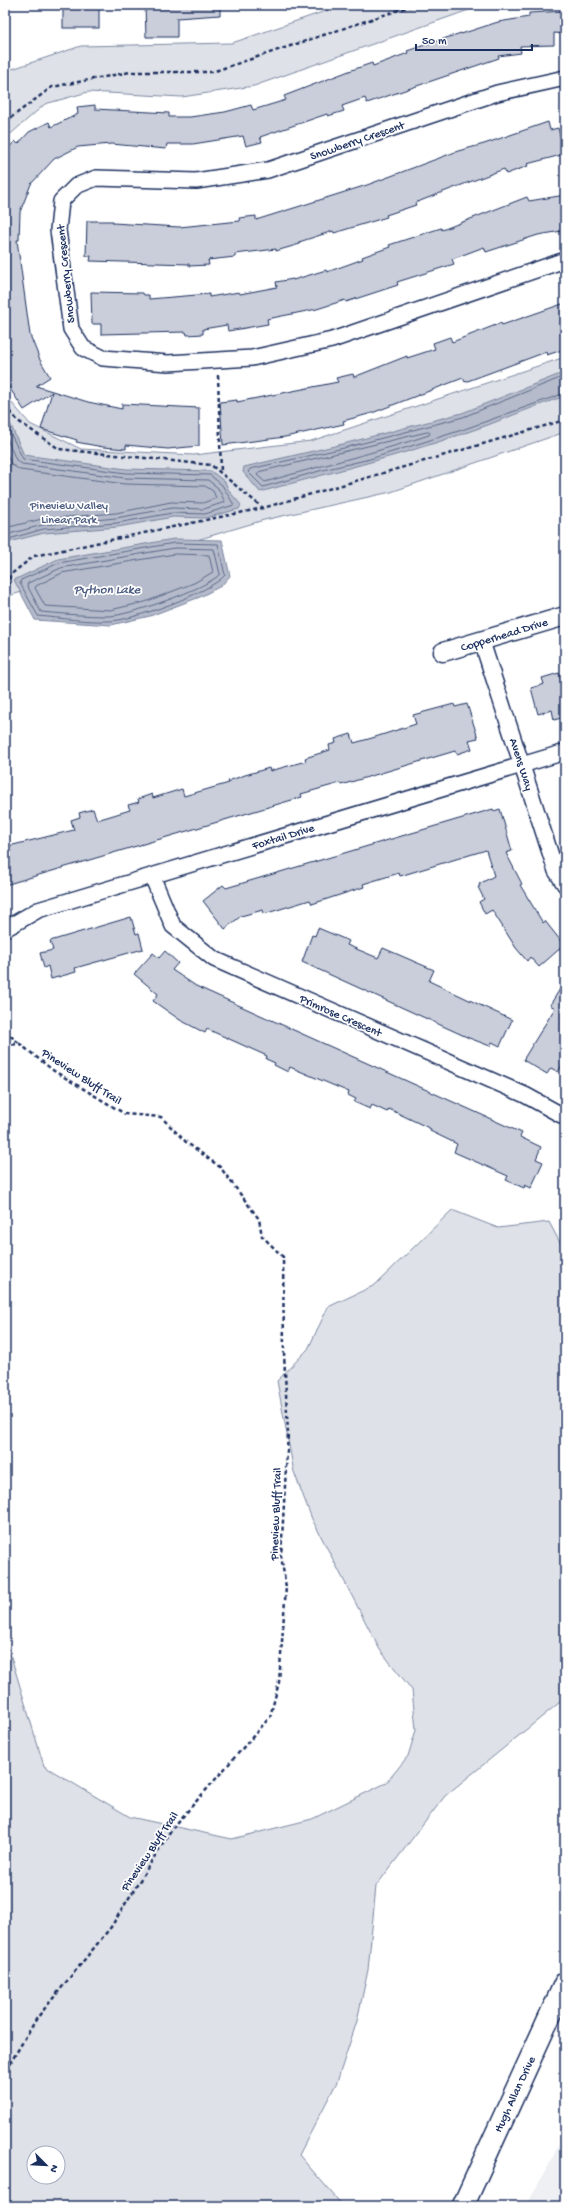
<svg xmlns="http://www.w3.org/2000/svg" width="570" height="2211" viewBox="0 0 570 2211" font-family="'Gochi Hand',sans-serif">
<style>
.built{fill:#eff0f4}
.green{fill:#dee1e7;stroke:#7c88a2;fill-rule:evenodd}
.water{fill:#b5bbca;stroke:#77839f}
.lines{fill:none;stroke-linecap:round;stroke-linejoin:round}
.shore{stroke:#596789;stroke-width:1}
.building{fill:#caceda;stroke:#1b2f5e}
.minor-casing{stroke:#1b2f5e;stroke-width:18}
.tertiary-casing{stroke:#1b2f5e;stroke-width:21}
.secondary-casing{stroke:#1b2f5e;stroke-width:24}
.path{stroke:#1b2f5e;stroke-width:2.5;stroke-dasharray:4 3;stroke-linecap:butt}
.minor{stroke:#fff;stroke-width:15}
.tertiary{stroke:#fff;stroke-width:18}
.secondary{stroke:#fff;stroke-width:21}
.labels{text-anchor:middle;stroke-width:3.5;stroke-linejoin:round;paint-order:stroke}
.street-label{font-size:12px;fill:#1b2f5e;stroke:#fff}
.park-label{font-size:12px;fill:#4c5c80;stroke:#fff}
.water-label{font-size:13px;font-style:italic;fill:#49597e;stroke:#fff}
</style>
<rect width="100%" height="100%" fill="#fff"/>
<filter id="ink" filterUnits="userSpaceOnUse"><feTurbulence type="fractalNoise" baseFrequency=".025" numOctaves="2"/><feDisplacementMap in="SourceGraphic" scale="8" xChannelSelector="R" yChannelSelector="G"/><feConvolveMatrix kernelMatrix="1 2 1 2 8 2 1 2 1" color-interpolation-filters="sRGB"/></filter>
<g filter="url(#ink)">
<polygon class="built" points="565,2131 565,2206 526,2206 552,2159"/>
<g class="green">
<polygon points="343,5 483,5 254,86 182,97 88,92 45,104 5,139 5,73 9,70 81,46 232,43"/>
<polygon points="565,357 565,432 391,492 264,520 5,597 5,395 30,424 81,449 194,455 311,441"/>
<path d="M452,1210l46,18 51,-6 16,30v446l-120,98 -69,90 -8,84 -11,51 -20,61 -38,73 44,51h-338v-561l4,5 35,116 86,51 102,22 80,-20 74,-36 22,-27 8,-26 -4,-40 -32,-40 -68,-131 -18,-47 -17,-91 31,-32 20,-42 47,-22zM34,2153h24v24h-24z"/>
</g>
<g class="water">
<path d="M565,372v24c-35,11 -68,27 -103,38 -66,23 -134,39 -202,58l-17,-20 1,-5 99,-23 119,-31z"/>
<polygon points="5,416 9,421 24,455 126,469 211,471 225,482 229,491 241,505 239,509 205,518 173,517 118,527 44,533 9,542 5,571"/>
<polygon points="174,539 222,540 230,576 221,586 200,597 150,616 111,625 35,620 14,580 58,559"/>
</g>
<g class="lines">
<g class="shore">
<polyline points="565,376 463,417 344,448 250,469 248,472 263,487 323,470 370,459 462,430 565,393"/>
<polyline points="5,422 23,459 126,473 210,475 222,485 234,505 205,514 172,513 117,523 43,529 9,539 5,544"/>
<path d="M428,432l2,1 -1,2c-54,18 -110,31 -164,47l-8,-7 2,-3z"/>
<polyline points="5,434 16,460 22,464 125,478 208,480 218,488 225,502 204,509 172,508 116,518 43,525 5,535"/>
<polyline points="5,450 11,464 20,470 125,484 205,486 213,491 216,498 203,503 171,502 116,513 42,519 5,528"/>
<path d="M175,543l43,1 7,31c-14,17 -93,46 -116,46 -23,1 -48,-3 -71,-5l-18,-33 1,-3 38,-17z"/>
<path d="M175,548l39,1 6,25c-12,14 -92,42 -111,42 -22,0 -46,-2 -68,-4l-14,-27 1,-2 33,-15z"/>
<polygon points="175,554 209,555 213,572 194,583 145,602 110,610 45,606 35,588 36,586 62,573"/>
</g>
</g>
<g class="building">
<rect x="63" y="5" width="36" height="23"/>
<polygon points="145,5 220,5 220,15 177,18 177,37 146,37"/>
<polygon points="565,11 565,34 554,33 554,45 520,46 521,53 498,56 499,58 367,103 365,98 342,106 344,111 328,116 327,114 260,137 262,142 246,146 243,136 193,144 167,144 166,149 111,144 78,147 54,159 31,184 20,212 19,240 17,240 30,335 40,360 50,377 36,386 88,402 122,409 122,404 199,408 199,446 168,449 126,445 126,449 103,447 76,442 77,440 41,429 52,392 24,410 5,381 5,152 15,141 18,144 29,132 49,122 51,127 78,114 77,107 95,105 95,109 169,113 169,117 190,117 225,112 251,105 253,110 286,100 284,96 349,71 372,63 373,66 408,53 407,51 461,33 461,34 498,22 529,17 529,13"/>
<polygon points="548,122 550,130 558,128 565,154 527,164 528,166 506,174 504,169 443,192 415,203 416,205 386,215 387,217 334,233 333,231 299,242 300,244 276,251 276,249 235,254 235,257 208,260 209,265 189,266 189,264 90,261 91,256 86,256 87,221 113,221 113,223 179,227 240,221 239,218 256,216 256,220 367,185 458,151 484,144"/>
<polygon points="565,195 565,222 561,222 562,231 538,235 486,252 484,247 452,259 454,264 397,282 398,285 346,302 345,300 317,309 267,319 268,324 228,331 227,325 203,329 203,334 187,335 186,332 101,334 101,324 92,324 91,292 143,293 144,295 149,295 149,299 209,294 209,297 239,292 240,294 277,287 276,282 293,279 293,280 326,270 327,272 363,259 362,257 390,247 389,245 441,228 442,230 527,197 529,201"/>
<polygon points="565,303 565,349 547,355 546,352 465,382 463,378 372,413 343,421 344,424 285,437 223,445 220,402 237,400 237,402 338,382 336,378 353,374 354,377 407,356 407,358 435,349 433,343 450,337 452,342 501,323 502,325"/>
<polygon points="559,673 565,694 565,717 554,720 552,710 538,714 531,688 544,684 542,678"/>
<polygon points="454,704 455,707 467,704 478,738 469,740 472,749 457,754 455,751 341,785 340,783 301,794 302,797 5,885 5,847 74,830 71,820 80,817 79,813 93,809 97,820 130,810 128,805 139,802 138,799 152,794 153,798 182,789 184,796 229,783 228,781 245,775 269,768 270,771 306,761 305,758 330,750 329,745 336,743 335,739 351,734 354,743 372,738 416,724 413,715"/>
<polygon points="493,809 494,811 500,809 512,851 506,853 522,884 520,885 543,923 545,921 564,945 539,967 530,957 527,961 516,948 492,910 485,914 479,902 484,899 478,887 480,886 479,884 494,876 486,850 400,876 399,873 363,884 364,887 312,904 310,900 264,914 263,910 241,916 225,929 203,901 223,885 226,888"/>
<polygon points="131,917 136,934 139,933 143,949 75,968 76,972 51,979 48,966 44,968 40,953 53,950 50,941"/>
<polygon points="318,928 349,941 347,945 378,958 383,948 434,970 429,981 512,1020 500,1046 492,1042 490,1046 469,1038 302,962 312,935 315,936"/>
<polygon points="165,951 178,963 172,970 196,986 522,1133 520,1137 541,1147 536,1159 543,1162 531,1188 525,1185 524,1188 506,1180 508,1176 454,1152 457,1144 430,1131 431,1129 412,1120 389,1109 387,1112 372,1105 370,1109 354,1102 356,1099 348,1095 349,1092 290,1067 288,1072 274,1065 275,1063 266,1059 267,1056 207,1029 205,1033 180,1020 153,1001 158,994 134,974 153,953 159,958"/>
<polygon points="565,981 565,1061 558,1072 551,1068 547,1074 523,1060 555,1008 550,1005"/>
</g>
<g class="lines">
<g class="minor-casing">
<g id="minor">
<polyline points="565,78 497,93 268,170 196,181 96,178 76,186 61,201 58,230 71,329 83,348 103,358 168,363 252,358 332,340 565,260"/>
<polyline points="482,642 556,871 565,885"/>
<polyline points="152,876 173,926 214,959 525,1095 565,1117"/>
<polyline points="5,929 38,910 565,752"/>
</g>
</g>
<g class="tertiary-casing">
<polyline id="tertiary" points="443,652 565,616"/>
</g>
<g class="secondary-casing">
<polyline id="secondary" points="463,2206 565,1983"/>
</g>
<g class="path">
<polyline points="5,6 6,5"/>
<polyline points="5,122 52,87 130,72 212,72 414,5"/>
<polyline points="218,375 221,473"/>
<polyline points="5,406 18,421 59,449 211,465 263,508"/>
<polyline points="5,607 10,575 34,556 263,508 565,420"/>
<polyline points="5,1031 20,1044"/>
<polyline points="5,1045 20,1044 54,1071 125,1114 161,1117 186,1142 220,1167 259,1219 262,1236 283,1257 284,1353 288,1433 281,1556 286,1587 279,1682 270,1717 171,1830 111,1927 37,2018 5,2072"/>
</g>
<use href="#minor" class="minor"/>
<use href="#tertiary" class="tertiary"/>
<use href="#secondary" class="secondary"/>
</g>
</g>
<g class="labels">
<g class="street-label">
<text transform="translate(357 140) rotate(-19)" y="4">Snowberry Crescent</text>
<text transform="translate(65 274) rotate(-96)" y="4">Snowberry Crescent</text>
<text transform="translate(504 634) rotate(-17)" y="4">Copperhead Drive</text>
<text transform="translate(522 764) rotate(72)" y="4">Avens Way</text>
<text transform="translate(283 836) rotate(-17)" y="4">Foxtail Drive</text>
<text transform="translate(341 1015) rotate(24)" y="4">Primrose Crescent</text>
<text transform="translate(82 1076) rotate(33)" y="4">Pineview Bluff Trail</text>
<text transform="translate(275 1514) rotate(-88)" y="4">Pineview Bluff Trail</text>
<text transform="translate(149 1851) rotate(-56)" y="4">Pineview Bluff Trail</text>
<text transform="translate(514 2094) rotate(-65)" y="4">Hugh Allan Drive</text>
</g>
<g class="park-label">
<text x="69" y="509">Pineview Valley<tspan x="69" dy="14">Linear Park</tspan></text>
</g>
<g class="water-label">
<text x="107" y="593">Python Lake</text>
</g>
</g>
<rect width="570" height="2211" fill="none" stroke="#fff" stroke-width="20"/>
<rect x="10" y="10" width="550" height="2191" fill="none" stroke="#1b2f5e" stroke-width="1.5" filter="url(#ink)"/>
<g transform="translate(46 2165) rotate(114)"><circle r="19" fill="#ffffff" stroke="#a4acbf"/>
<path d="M0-3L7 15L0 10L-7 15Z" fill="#1b2f5e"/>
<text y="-6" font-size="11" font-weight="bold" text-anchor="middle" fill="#1b2f5e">N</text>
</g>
<path d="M416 44v6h116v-6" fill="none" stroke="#1b2f5e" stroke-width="2"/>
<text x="422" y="44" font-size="12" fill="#1b2f5e" stroke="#ffffff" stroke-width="3" paint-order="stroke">50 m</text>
</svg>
